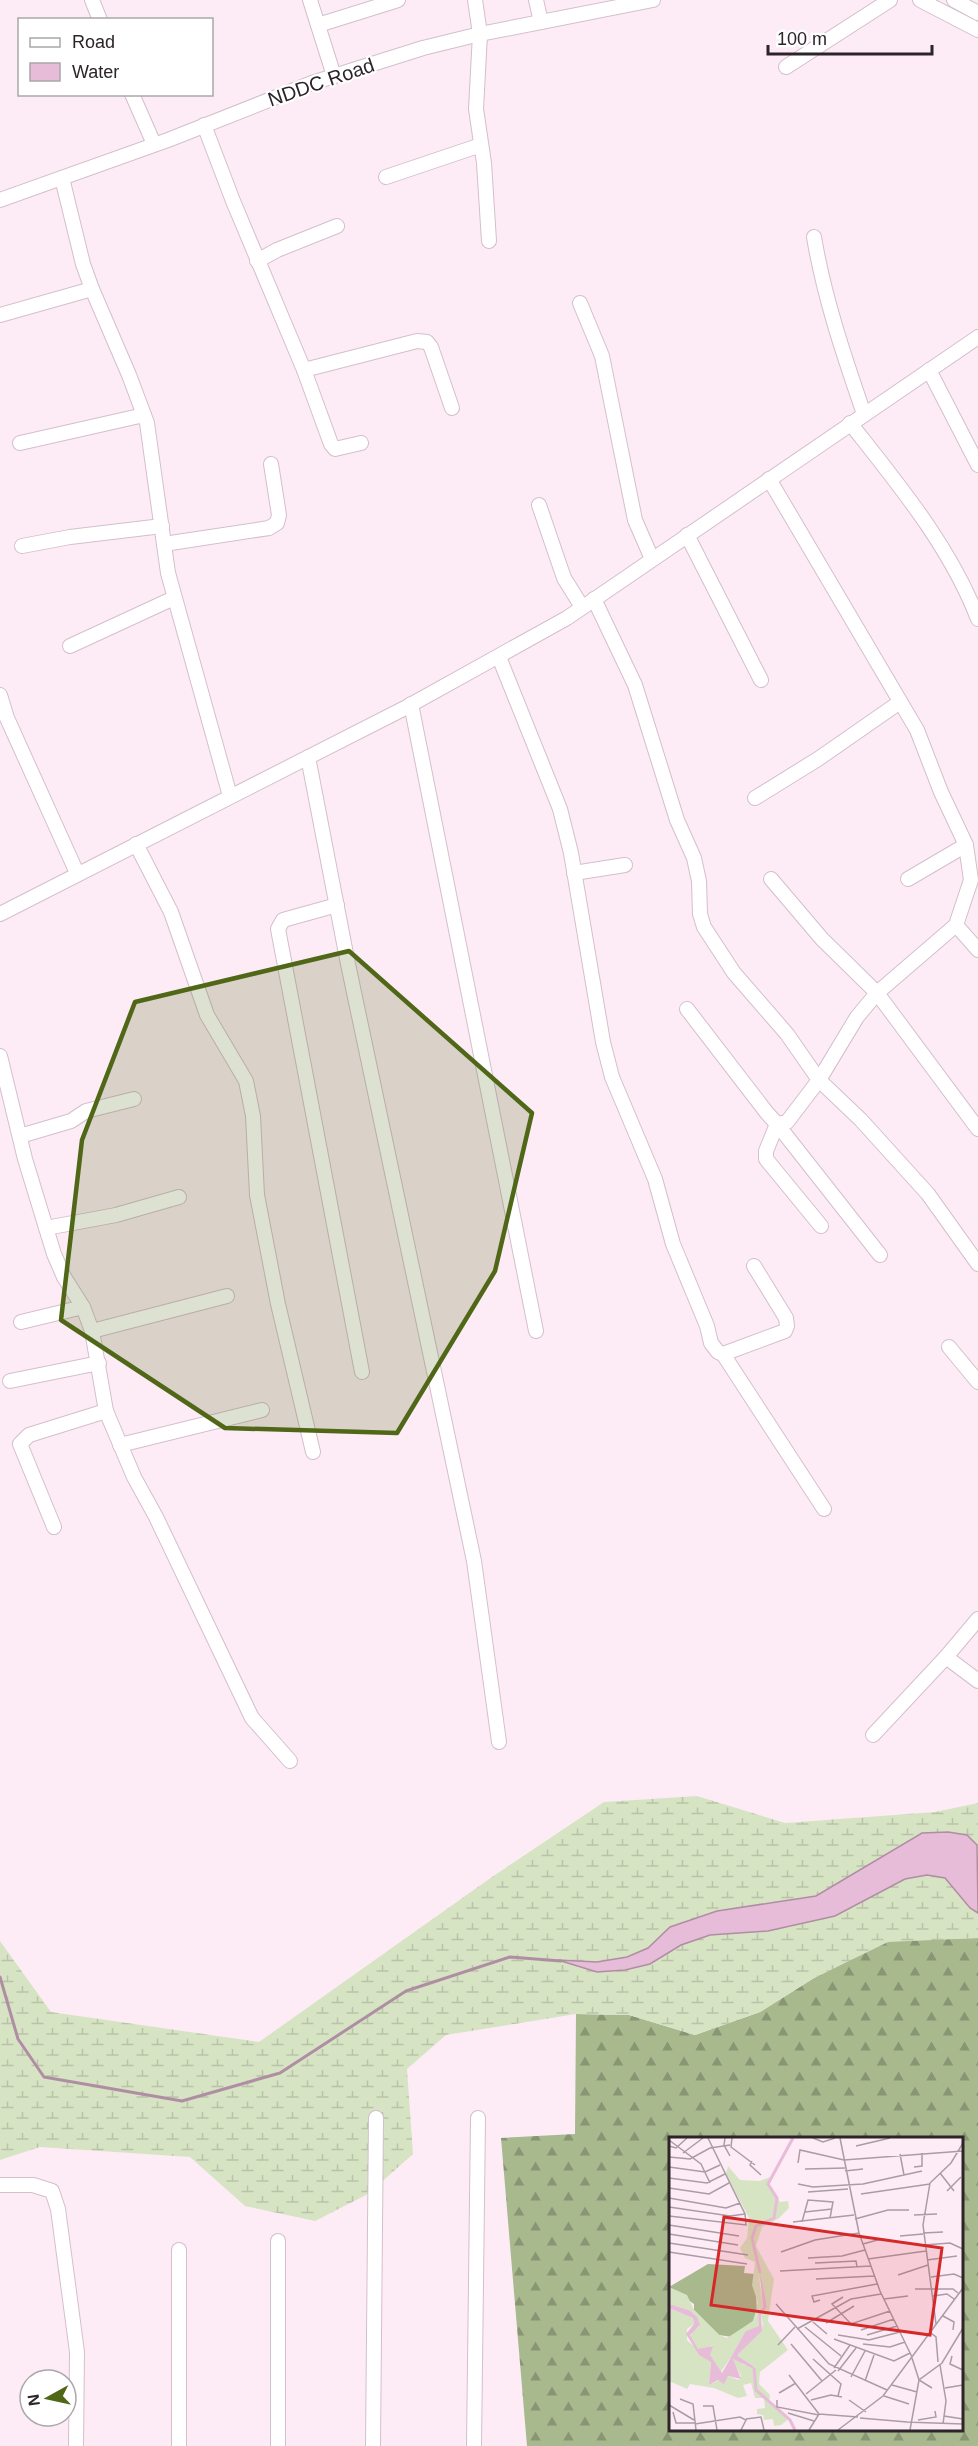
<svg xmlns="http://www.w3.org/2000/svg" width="978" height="2446" viewBox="0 0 978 2446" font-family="Helvetica,sans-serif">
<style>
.forest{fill:url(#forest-firs);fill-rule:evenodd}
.wetland{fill:url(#wetland-marsh)}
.water{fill:#e7bcd8;stroke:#af8ea4;stroke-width:1.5}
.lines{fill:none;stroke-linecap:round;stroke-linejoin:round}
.stream{stroke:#af8ea4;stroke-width:3}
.minor-casing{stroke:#d4bfcc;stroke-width:16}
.minor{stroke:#fff;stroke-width:14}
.marked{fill:#4f6717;fill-opacity:0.2;stroke:#4f6717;stroke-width:4.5;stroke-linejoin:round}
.labels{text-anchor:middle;stroke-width:4.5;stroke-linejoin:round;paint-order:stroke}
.street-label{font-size:20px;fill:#2c2429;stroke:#fff}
.inset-river{fill:none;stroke:#e7bcd8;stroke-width:3}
.inset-road{fill:none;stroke:#a99ca4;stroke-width:1.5}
.view{fill:#d62828;fill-opacity:0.15;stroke:#d62828;stroke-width:3}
.inset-edge{fill:none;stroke:#2c2429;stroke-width:3}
</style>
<defs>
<pattern id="forest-firs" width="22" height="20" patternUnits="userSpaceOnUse" patternTransform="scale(1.5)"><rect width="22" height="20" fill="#a8b98e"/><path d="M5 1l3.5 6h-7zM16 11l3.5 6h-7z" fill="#899674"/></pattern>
<pattern id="wetland-marsh" width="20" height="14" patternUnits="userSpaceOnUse" patternTransform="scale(1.5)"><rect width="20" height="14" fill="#d7e4c4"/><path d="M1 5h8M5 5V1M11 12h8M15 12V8" fill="none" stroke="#b9c3a8"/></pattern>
</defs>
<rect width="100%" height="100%" fill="#fdecf6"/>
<path class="forest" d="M978,1938v508h-451l-26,-308 74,-4 1,-120 53,1 66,20 65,-23 54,-34 74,-37zM670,2138h292v292h-292z"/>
<polygon class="wetland" points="697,1796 785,1823 935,1812 978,1803 978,1848 977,1845 901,1845 816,1896 717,1911 670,1927 648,1948 627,1957 597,1962 561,1960 597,1972 625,1970 650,1964 681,1945 710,1935 790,1927 905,1879 927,1875 945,1878 970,1908 978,1913 978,1938 888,1942 814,1978 760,2012 695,2035 629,2015 576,2014 446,2035 407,2069 413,2154 368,2194 315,2221 245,2206 190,2157 40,2147 0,2160 0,1941 51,2012 259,2042 492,1877 604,1802"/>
<polygon class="water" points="948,1832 967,1835 977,1845 978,1913 970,1908 945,1878 927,1875 905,1879 835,1916 768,1931 710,1935 681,1945 650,1964 625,1970 597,1972 558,1960 597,1962 627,1957 648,1948 670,1927 717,1911 816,1896 922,1833"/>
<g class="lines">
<polyline class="stream" points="0,1977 18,2039 44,2077 182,2101 280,2073 406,1991 510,1957 561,1961"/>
<g class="minor-casing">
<g id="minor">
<polyline points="92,0 100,20"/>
<polyline points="310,0 334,76"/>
<polyline points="475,0 480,34 476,109 484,163 489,241"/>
<polyline points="536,0 541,22"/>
<polyline points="920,0 978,30"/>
<polyline points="954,0 978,13"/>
<polyline points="318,25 398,0"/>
<polyline points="786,67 890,0"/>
<polyline points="132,94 154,144"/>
<polyline points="204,125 233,201 304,370 331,444 335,449 361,443"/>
<polyline points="386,177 481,145"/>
<polyline points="62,178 83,264 92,289 129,375 147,423 168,573 230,796"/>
<polyline points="0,200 168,140 312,83 423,48 480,34 653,0"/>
<path d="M814,237c10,60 30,119 50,177"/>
<polyline points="257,261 277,250 337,226"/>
<polyline points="580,303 602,356 635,520 652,559"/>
<polyline points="0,315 92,289"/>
<polyline points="304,370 417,341 427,342 431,347 452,408"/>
<polyline points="929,370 978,465"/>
<path d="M850,423c48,61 100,123 128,196"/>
<polyline points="20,443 144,415"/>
<polyline points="539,505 564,578 582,607"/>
<polyline points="687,535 761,680"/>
<polyline points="164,544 269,528 277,523 279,515 271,464"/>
<polyline points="22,546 70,537 162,526"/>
<polyline points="594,599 635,685 677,820 694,858 699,881 700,914 704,927 734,973 787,1034 819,1080 861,1120 928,1194 978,1264"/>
<polyline points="70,646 174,598"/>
<polyline points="499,657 560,809 571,853 603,1042 612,1077 655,1179 673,1244 707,1326 711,1343 718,1352 723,1354 785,1331 787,1326 786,1318 754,1266"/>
<polyline points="0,695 7,718 77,873"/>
<polyline points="411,704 536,1331"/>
<polyline points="308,757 348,964 474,1561 499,1742"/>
<polyline points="755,798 818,759 900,702"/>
<polyline points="136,844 171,912 207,1015 246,1081 253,1116 257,1195 278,1304 313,1452"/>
<polyline points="574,873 625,865"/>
<polyline points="771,879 822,939 877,993 978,1129"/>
<polyline points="908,879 966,845"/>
<polyline points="337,905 283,920 278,929 362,1372"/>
<polyline points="0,914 403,709 567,618 978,337"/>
<polyline points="956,925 978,950"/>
<polyline points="687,1009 767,1113 777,1124 787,1122 819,1080 857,1017 877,993 956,925 971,880 966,845 941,792 917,730 769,479"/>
<polyline points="0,1056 25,1159 54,1254 64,1277 83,1307 92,1331 106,1411 134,1477 156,1517 252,1718 290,1761"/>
<polyline points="20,1136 71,1121 86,1111 134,1099"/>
<polyline points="821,1226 766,1159 766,1151 777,1124 880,1255"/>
<polyline points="46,1228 116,1215 179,1197"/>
<polyline points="21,1322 83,1307"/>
<polyline points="92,1331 227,1296"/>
<polyline points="949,1347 978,1382"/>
<polyline points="723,1354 824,1509"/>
<polyline points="10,1381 99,1363"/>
<polyline points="120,1445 262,1410"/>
<polyline points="54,1527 20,1444 29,1435 106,1411"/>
<polyline points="946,1657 978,1681"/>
<polyline points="873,1735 946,1657 978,1619"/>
<polyline points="0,2185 33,2185 52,2191 58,2209 77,2352 76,2446"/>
<polyline points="278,2241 278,2446"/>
<polyline points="179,2446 179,2250"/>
<polyline points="373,2446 376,2118"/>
<polyline points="474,2446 478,2118"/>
</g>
</g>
<use href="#minor" class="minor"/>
</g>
<path class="marked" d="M349,951l183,162 -37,158 -98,162 -172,-5 -164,-108 21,-180 53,-138z"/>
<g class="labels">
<g class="street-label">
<text transform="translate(321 82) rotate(-19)" y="7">NDDC Road</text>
</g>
</g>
<g transform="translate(669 2137)">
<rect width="294" height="294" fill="#fdecf6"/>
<path d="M39,127l37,2 -1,7 11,1 2,39 -4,8 -21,16 -13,-2 -25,-25v-6l-25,-17z" fill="#a8b98e"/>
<path d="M59,29l12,14 20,1 10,-4v9l10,16 8,-1 1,7 -11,11 -16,8 -6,19 18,33 -6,42 20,29 -28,22 -1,12 11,11 -1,8 20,16 -8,6 -7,1 -1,-7 -9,1 -1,-5 -6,-1v-5l8,-1 -1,-10h-9l-4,-15 -8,2 4,11 -9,2 -24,-10 -24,-4 -3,5 -18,-8v-73l24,10 1,6 -7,5v11l24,22 -2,23 19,-9 11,4 2,-4 -9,-16 6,-1 6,6h7l-13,-9v-4l21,-18 4,-9 -2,-11 6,-7 -8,-31 4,31 -3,4 -1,15 -10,5 -29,42 -10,-18 2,-10 -6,5 -8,-1 -7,-11 -1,-6 9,-5 -10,-17 -20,-6v-17l18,8 7,15 25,25 8,3 26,-17 5,-18 -6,-18 3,-23 -10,-4 -5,-10 7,-10 2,-20 -23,-44z" fill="#d7e4c4"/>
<path d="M91,136l7,34 -6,8 1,16 -24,23v2l15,10 1,3 -21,-10 8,20 -13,-3 -4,8 -6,-4 -9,5 2,-23 -12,-7 -13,-21 8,-10 -1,-6 -24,-10v-4l20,6 8,7 3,8 -10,10 8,14 15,-3 -3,9 12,18 24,-42 13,-5 -1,-13 5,-6z" fill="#e7bcd8"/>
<path class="inset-river" d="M91,136l-8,-35 4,-12 18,-8 3,-20 -9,-14 25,-46M85,231l2,22 34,30 5,10"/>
<path class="inset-road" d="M56,1l-1,7 6,11M63,1l-1,9 24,18M144,1l10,4 12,-4M171,1l19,95 21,58 32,66M0,3l32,24 9,19M0,9l7,2 11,-10M187,9l34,-8M14,16l20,-15M231,17l4,21M0,20l21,2 20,-11 20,-3M83,24l-2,4 11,10M129,26l2,-13 44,10 119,-9M0,30l36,5 15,-7M245,30l8,-1v-13M136,32l40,-1M176,34l18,-2M271,36l14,18M0,41l38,5 18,-9M129,47l15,3 50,-3 59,-13M0,51l40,6 20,-11M278,54l14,-14M139,55l40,-3M192,57l69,-10M0,61l57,10 14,-5M0,70l61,9 15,-2M136,75l27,-3M245,78l23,-1M0,79l77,9 -1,-11 -37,-76M186,82l33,-9h21M124,85l61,-7M133,85l6,-22 25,2 -3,16M0,88l70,11M254,96l20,-1M0,97l69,11M231,99l23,-2M0,106l79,12M194,107l18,-5M255,108l26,-2 13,6M0,115l78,12M112,115l34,-12 44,-7M139,121l34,-2 23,-6M199,122l58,-8M258,123l30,-4M146,126l41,-2 1,6M111,134l91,-5M229,138l30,-10M262,140l23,-3 9,4M147,142l58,-3M246,152h38l5,4M264,159l14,-2 7,5M174,160l-11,7 19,20 39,-13M215,162l24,-3M151,163l-6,2 -2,-6 65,-12M107,167l53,60 58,26M274,179l11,6 -1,8M144,185l14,12M157,186l28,-17M267,187l-13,-99 7,-42 21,-20 12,-20M136,190l36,29M128,192l54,-30 30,-5M192,193l33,-11M262,196l5,4 2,25M169,198l31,5 31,-8M198,198l30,-9M165,202l60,22 16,-8M122,207l31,37M194,207l27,3 15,-5M109,208l17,-18M283,219l-2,8 13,6M243,221l7,22 13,8M144,222l28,25 -3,12M271,228l6,36 -3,23M165,231l16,-23M169,234l18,-23M120,238l30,39M182,240l14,-26M196,244l9,-26M223,248l25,7M276,251l18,-3M110,256l17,-10M137,257l30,-24M215,259l25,8M11,262l13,5 3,26M108,263v7l42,8M142,263l20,-5 11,2M180,263l17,12M0,268l25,15M34,269h10l4,24M4,275l3,11h19M119,276l26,8M275,279l19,3M191,281l47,4M77,282l15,-2 3,13M249,283l18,-3 -1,-6M236,285l58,2M26,287l45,-7 6,3 -5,10M140,293l10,-16 39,3M169,293l45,-34 80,-108M241,293l9,-50 23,-17 21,-35"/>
<path class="view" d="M55,80l218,31 -12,87 -219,-30z"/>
<rect width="294" height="294" class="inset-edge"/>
</g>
<rect x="18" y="18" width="195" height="78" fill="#ffffff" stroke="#aba7a9" stroke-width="1.5"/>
<rect x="30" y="38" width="30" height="9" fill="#ffffff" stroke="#aba7a9" stroke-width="1.5"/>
<text x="72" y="48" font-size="18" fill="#2c2429">Road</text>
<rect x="30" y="63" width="30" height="18" fill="#e7bcd8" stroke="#aba7a9" stroke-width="1.5"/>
<text x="72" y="78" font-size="18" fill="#2c2429">Water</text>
<g transform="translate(48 2398) rotate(262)"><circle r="28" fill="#ffffff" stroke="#aba7a9" stroke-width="1.5"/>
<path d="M0-4.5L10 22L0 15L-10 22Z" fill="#4f6717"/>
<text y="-9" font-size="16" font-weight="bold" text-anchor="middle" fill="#2c2429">N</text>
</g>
<path d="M768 45v9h164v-9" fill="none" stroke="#2c2429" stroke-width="3"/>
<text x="777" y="45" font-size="18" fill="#2c2429" stroke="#ffffff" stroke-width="4.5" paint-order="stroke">100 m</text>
</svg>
